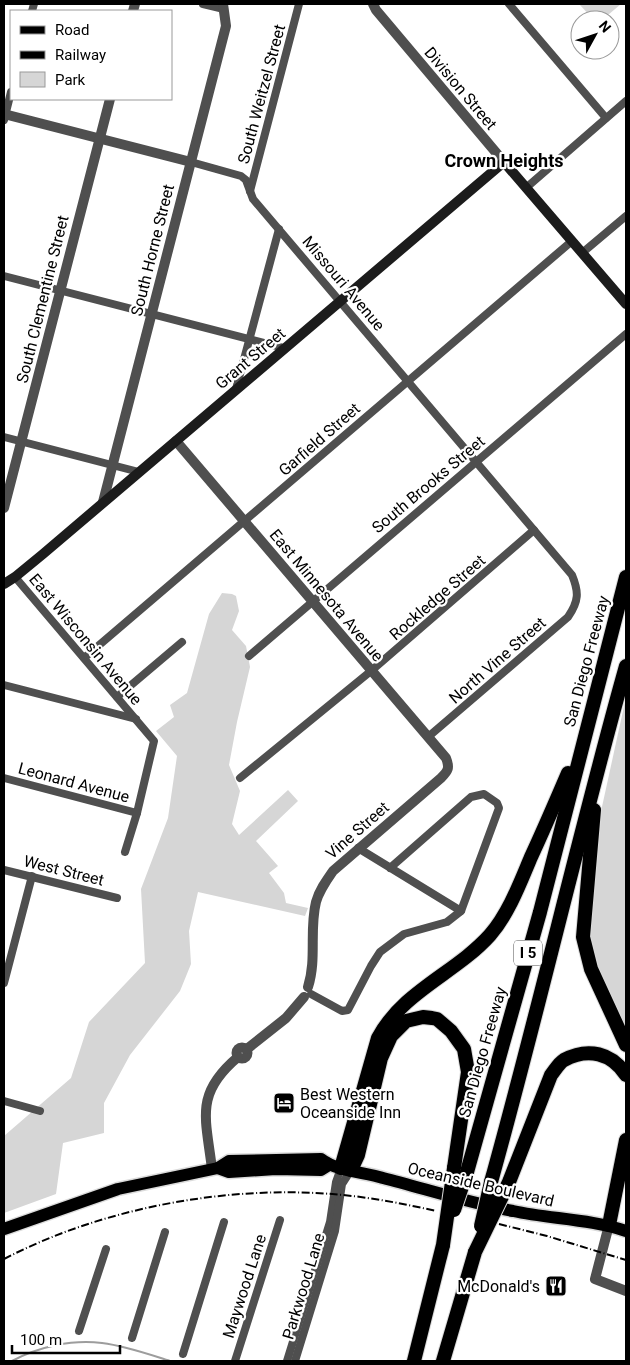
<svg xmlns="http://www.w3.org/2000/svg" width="630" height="1365" viewBox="0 0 630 1365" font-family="Roboto,sans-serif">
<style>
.green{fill:#d6d6d6}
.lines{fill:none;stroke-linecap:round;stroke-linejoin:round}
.stream{stroke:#9d9d9d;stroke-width:2}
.primary-casing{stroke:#dbdbdb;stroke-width:15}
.motorway-casing{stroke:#dbdbdb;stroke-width:16}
.minor{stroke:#4f4f4f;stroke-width:8}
.tertiary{stroke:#4f4f4f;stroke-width:10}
.secondary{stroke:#1c1c1c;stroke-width:10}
.primary{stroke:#000;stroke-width:12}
.motorway{stroke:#000;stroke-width:14}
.rail{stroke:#000;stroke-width:2;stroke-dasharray:8 2.5 1 2.5;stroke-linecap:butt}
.motorway-bridge-casing{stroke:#dbdbdb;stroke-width:16;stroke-linecap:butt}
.motorway-bridge{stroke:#000;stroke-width:14}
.labels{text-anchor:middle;stroke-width:4.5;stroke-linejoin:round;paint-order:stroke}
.shield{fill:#fff;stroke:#4c4c4c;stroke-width:1}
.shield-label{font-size:15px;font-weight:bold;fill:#000}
.street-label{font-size:16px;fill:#000;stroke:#fff}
.poi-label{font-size:16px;fill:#000;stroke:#fff;text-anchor:start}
.neighbourhood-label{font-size:18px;font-weight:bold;fill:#000;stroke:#fff}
</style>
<rect width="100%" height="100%" fill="#fff"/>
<g class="green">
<polygon points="579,4 621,4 602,20 594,20"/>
<polygon points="222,593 232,594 236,596 239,611 232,630 246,646 250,667 237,722 229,765 240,791 232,824 239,835 288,790 298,801 256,841 278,866 269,873 284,893 286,903 308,908 305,916 198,892 189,931 191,964 180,991 130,1055 104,1103 104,1133 63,1143 56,1194 4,1213 4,1136 71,1078 89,1022 145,963 141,889 168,818 177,756 156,731 174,717 170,705 187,693 209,614"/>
<polygon points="626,697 626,1041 599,990 584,921 593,848"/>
</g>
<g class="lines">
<path class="stream" d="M12,1361c26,-14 60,-22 90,-18 24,3 46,11 68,18"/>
<g class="primary-casing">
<g id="primary">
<polyline points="218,1168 229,1172 276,1169 321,1170 329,1165"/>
<path d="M4,1229l114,-40 100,-21 11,-7 92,-2c15,12 43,13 62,19 43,11 86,25 130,33 37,8 77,8 113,20"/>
</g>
</g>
<g class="motorway-casing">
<g id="motorway">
<polyline points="594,810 583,937 591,969 626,1045"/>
<path d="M341,1168l37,-130c25,-47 78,-65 112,-103 19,-22 30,-52 41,-78 13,-28 25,-56 37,-84"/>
<polyline points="351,1170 358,1155 381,1058 391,1036 406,1021 423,1017 432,1018 437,1019 451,1031 464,1049 468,1072 454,1168"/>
<polyline points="467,1172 540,912 626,577"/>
<path d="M491,1182c48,-172 87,-345 135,-516"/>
<path d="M509,1182l42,-107c4,-5 8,-12 13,-15 24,-13 48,-7 62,15"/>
<polyline points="609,1225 626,1140"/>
<polyline points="414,1361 443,1245"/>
<polyline points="443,1361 475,1252"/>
</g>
</g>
<g class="minor">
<polyline points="203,4 224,9"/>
<polyline points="509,4 606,118"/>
<polyline points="32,11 34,4"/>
<polyline points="4,120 11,92"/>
<path d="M191,162l50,14 5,4 7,19 319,376c7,17 7,26 -4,42l-140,120"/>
<polyline points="527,187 626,101"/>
<polyline points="250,191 299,4"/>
<polyline points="582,253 626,216"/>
<polyline points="4,276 284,348"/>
<polyline points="236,389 279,229"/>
<polyline points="4,437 139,472"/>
<polyline points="15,577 154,741 137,813 125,852"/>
<polyline points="249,656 626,334"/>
<polyline points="84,658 572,241"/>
<polyline points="4,685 136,719"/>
<polyline points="117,697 182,642"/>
<polyline points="4,778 137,813"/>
<polyline points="240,778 371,671 534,530"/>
<polyline points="358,848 461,911 499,808 497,803 484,794 471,797 390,868"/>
<polyline points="4,870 117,898"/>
<polyline points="4,983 32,876"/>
<polyline points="311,994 342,1011 348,1010 371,966 380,952 404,934 447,922 461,911"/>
<polyline points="4,1101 40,1111"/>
<polyline points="79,1331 106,1249"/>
<polyline points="132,1338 165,1232"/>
<polyline points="183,1354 224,1222"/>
<polyline points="235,1361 280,1220"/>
<polyline points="287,1361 330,1222 336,1182 341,1168"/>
<polyline points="295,1361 335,1231 342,1184 351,1170"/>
</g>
<g class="tertiary">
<polyline points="373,4 376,10 504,162"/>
<polyline points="133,11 135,4"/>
<polyline points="4,114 191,162"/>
<path d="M176,441l270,317c4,10 2,13 -5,20l-108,93c-7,10 -14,20 -17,31 -7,28 1,57 -8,85"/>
<polyline points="103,502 226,26 223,4"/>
<polyline points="4,508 110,99"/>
<circle cx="242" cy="1053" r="5.5"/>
<polyline points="247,1049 286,1018 304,997"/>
<path d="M212,1169c-6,-51 -18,-75 26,-112"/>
<polyline points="609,1225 595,1279 626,1291"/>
</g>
<polyline class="secondary" points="4,584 15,577 43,554 504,162 626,304"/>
<use href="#primary" class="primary"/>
<use href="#motorway" class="motorway"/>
<g class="rail">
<polyline points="499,1224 547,1236 626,1260"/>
<path d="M4,1259c100,-52 227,-75 339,-64 31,3 62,9 93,16"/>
</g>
<g class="motorway-bridge-casing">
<g id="motorway-bridge">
<polyline points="454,1210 467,1172"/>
<polyline points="481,1226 491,1182"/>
<polyline points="443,1245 454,1168"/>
<polyline points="475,1252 509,1182"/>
</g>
</g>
<use href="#motorway-bridge" class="motorway-bridge"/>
</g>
<defs>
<g id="hotel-square" transform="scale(1.125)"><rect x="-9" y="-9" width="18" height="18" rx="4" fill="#000" stroke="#fff"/><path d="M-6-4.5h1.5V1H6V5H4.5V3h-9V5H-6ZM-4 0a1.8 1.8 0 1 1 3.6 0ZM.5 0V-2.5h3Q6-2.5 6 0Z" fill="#fff"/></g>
<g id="restaurant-square" transform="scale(1.125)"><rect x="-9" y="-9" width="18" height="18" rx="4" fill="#000" stroke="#fff"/><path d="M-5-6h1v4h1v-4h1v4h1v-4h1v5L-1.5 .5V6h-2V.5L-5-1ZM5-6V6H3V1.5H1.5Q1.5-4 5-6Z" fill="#fff"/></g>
</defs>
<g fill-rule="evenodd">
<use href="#hotel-square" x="284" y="1103"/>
<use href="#restaurant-square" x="556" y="1286"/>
</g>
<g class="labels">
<rect class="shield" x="514" y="940.5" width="28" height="25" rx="4"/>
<g class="shield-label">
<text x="528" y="958">I 5</text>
</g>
<g class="street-label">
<text transform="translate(461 88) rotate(50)" y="6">Division Street</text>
<text transform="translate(261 94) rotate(-75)" y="6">South Weitzel Street</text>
<text transform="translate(152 250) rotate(-76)" y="6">South Horne Street</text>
<text transform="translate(344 283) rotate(50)" y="6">Missouri Avenue</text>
<text transform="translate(42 299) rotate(-76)" y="6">South Clementine Street</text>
<text transform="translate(250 358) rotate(-40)" y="6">Grant Street</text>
<text transform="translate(319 439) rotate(-41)" y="6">Garfield Street</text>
<text transform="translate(428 484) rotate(-40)" y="6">South Brooks Street</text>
<text transform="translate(327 595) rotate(50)" y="6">East Minnesota Avenue</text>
<text transform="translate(437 597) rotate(-41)" y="6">Rockledge Street</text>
<text transform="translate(86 639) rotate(50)" y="6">East Wisconsin Avenue</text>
<text transform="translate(497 660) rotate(-41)" y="6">North Vine Street</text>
<text transform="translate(586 661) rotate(-75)" y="6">San Diego Freeway</text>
<text transform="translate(74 782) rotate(15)" y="6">Leonard Avenue</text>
<text transform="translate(357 830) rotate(-41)" y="6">Vine Street</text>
<text transform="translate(64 870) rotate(14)" y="6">West Street</text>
<text transform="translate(482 1052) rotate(-74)" y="6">San Diego Freeway</text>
<text transform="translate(481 1184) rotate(13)" y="6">Oceanside Boulevard</text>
<text transform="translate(244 1286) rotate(-72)" y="6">Maywood Lane</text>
<text transform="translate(303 1286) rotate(-73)" y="6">Parkwood Lane</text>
</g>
<g class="poi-label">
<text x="300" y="1100">Best Western<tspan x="300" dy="18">Oceanside Inn</tspan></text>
<text x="540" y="1292" text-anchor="end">McDonald's</text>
</g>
<g class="neighbourhood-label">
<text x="504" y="167">Crown Heights</text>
</g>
</g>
<rect width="630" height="1365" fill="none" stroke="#000000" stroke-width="10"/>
<rect x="10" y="10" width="162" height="90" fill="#ffffff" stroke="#999999"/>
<rect x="20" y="26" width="25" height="8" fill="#000000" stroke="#999999"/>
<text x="55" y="35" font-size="15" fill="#000000">Road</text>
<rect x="20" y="51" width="25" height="8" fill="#000000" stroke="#999999"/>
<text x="55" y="60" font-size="15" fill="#000000">Railway</text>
<rect x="20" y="72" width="25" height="15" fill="#d6d6d6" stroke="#999999"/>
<text x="55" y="85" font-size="15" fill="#000000">Park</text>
<g transform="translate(595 35) rotate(50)"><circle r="24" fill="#ffffff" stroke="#999999"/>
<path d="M0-4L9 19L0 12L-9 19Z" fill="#000000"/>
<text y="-8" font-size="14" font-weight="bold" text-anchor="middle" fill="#000000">N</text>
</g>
<path d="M12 1345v8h108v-8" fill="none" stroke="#000000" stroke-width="2.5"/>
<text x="20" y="1345" font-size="15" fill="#000000" stroke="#ffffff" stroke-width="4" paint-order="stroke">100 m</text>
</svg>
